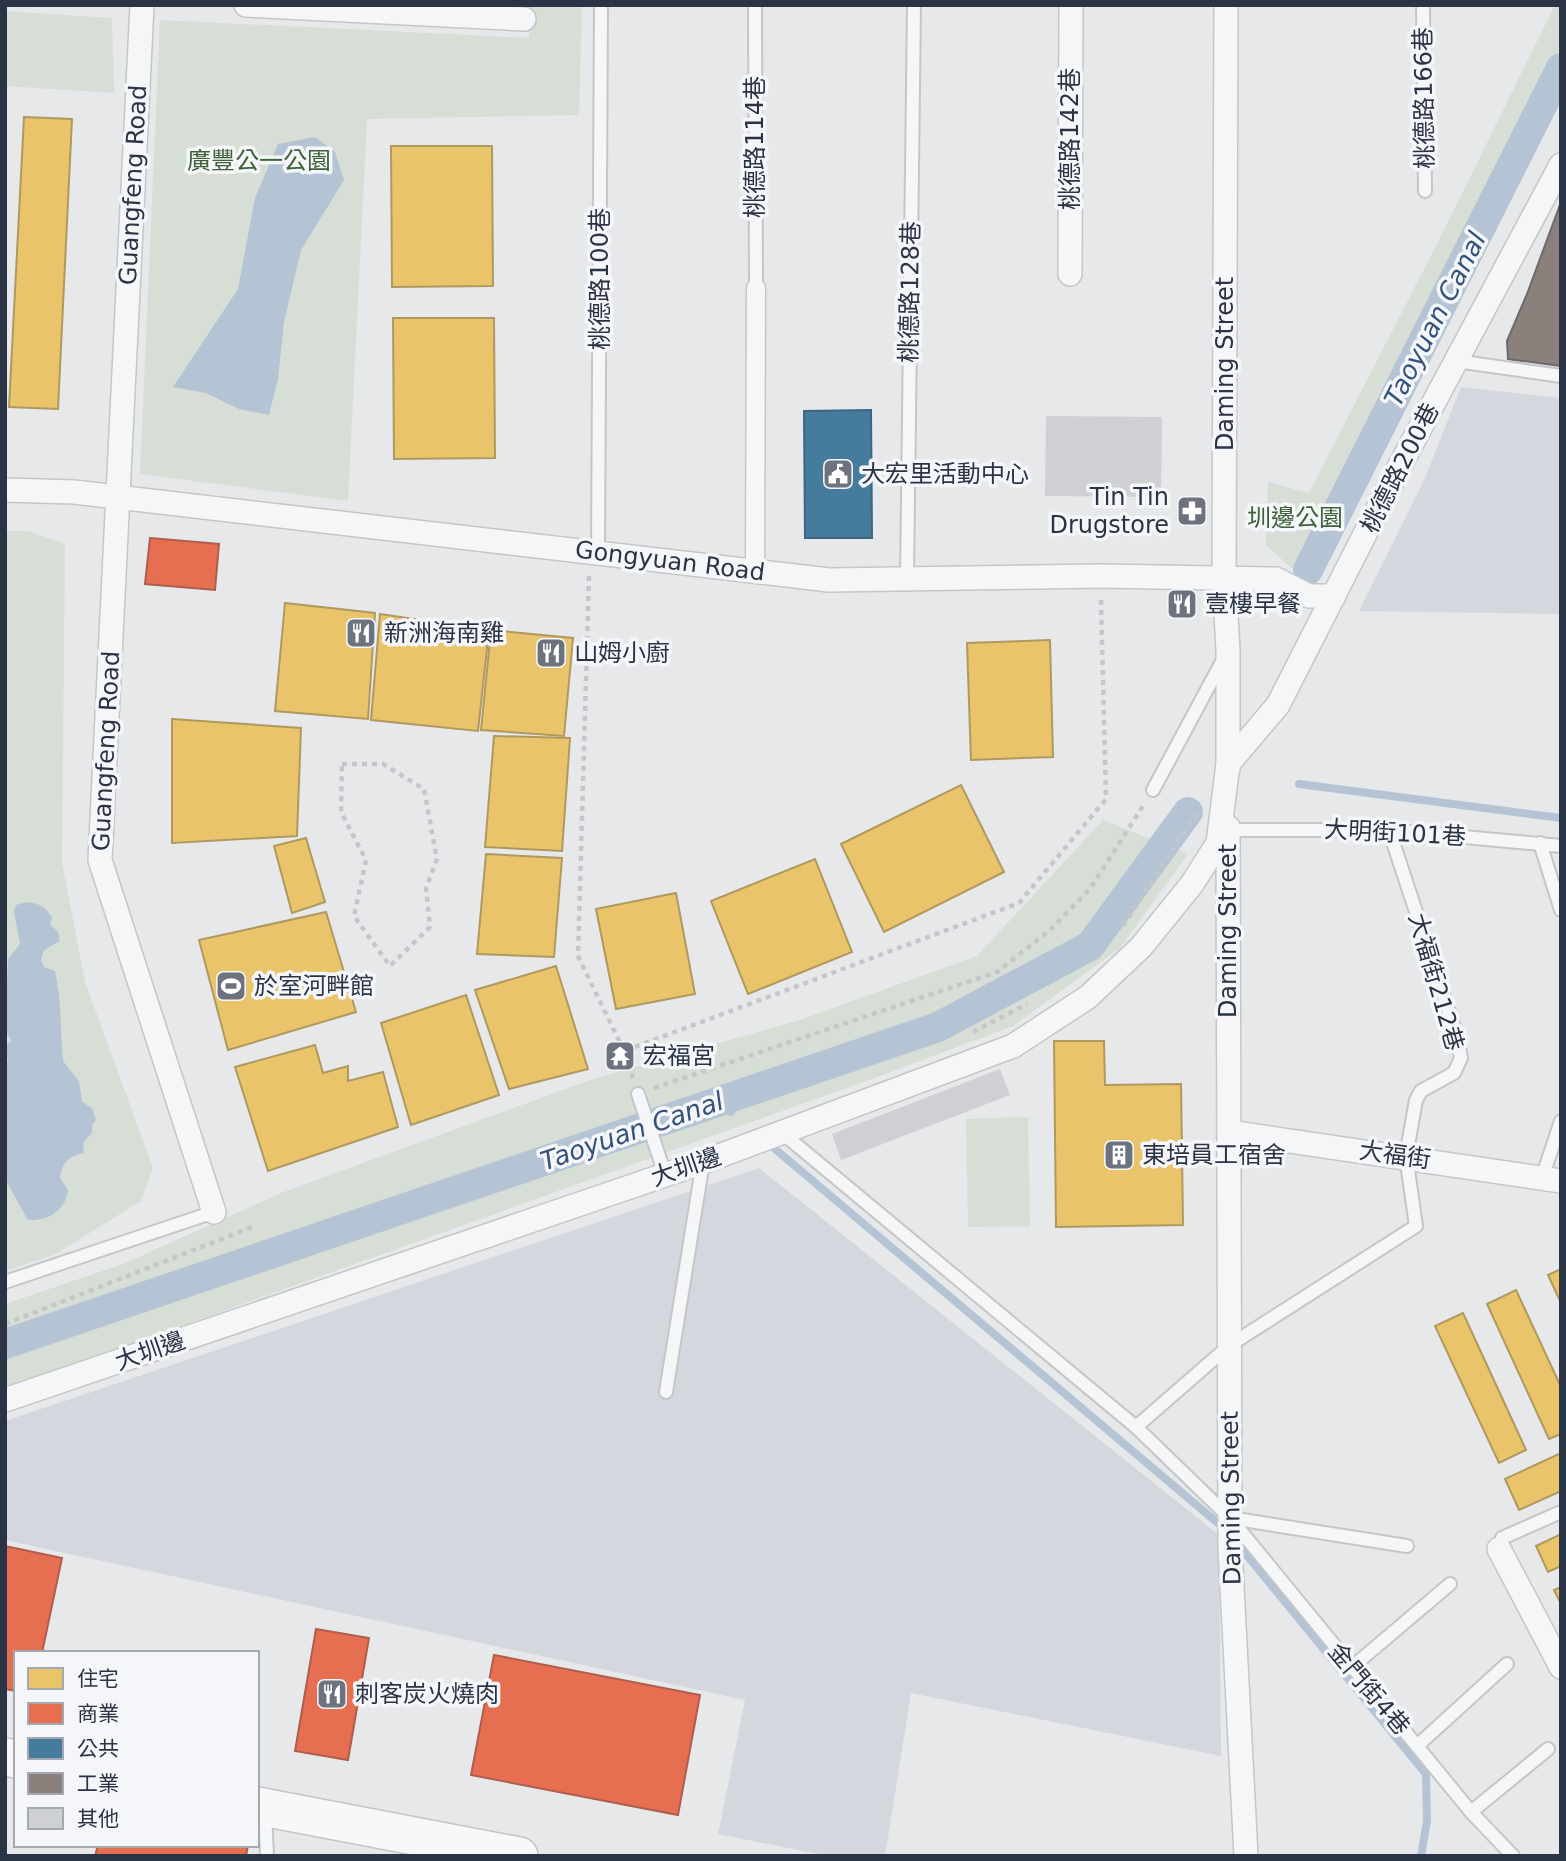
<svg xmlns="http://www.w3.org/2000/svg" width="1566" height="1861" viewBox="0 0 1566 1861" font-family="'DejaVu Sans','Noto Sans TC',sans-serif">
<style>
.built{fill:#d4d7dd}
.green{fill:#d6ded6}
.water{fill:#b4c4d5}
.homes{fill:#e9c46a;stroke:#b0995f;stroke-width:2}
.shops{fill:#e76f51;stroke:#af5d4d;stroke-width:2}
.public{fill:#457b9d;stroke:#3d6683;stroke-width:2}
.industry{fill:#8a817c;stroke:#6e6a6c;stroke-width:2}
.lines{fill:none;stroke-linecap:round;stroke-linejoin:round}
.stream{stroke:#b4c4d5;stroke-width:8}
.canal{stroke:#b4c4d5;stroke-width:30}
.building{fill:#ced0d3}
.service-casing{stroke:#c4c6c8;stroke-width:16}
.pedestrian-casing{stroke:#c4c6c8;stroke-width:21}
.minor-casing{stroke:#c4c6c8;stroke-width:26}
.primary-casing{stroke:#c2c5c8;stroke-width:40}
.path{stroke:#c5c6ca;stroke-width:4.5;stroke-dasharray:5 5;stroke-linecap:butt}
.service{stroke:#f5f6f7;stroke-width:12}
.pedestrian{stroke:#f5f6f7;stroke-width:18}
.minor{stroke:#f5f6f7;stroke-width:23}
.primary{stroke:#f8f8f8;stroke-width:37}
.labels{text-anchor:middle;stroke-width:7;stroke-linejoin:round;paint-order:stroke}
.street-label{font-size:24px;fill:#2b3445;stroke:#f4f6f9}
.park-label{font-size:24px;fill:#3f6138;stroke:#f4f6f9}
.poi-label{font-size:24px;fill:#2b3445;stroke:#f4f6f9;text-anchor:start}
.water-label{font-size:26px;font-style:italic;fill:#34527a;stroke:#f4f6f9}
</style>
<rect width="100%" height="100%" fill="#e6e8ea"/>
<g class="built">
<polygon points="1461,387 1561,398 1561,614 1359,611 1425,478"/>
<polygon points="759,1168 1219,1535 1221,1756 911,1693 885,1856 828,1856 718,1834 745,1700 5,1540 5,1421"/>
</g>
<g class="green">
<polygon points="531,5 582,5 579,115 367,119 348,501 140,474 160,20 529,38"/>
<polygon points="1555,5 1561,5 1561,45 1297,573 1266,545 1268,482 1309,493 1439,240"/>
<polygon points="5,11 112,18 114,93 5,86"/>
<polygon points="5,531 28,531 65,544 62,863 85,982 153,1168 141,1201 54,1255 5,1271"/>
<polygon points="1103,820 1188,854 1120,948 1013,1026 883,1075 5,1389 5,1304 123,1264 281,1193 593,1079 800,1020 977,956"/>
<polygon points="1028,1117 1030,1226 968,1227 966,1119"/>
</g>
<g class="water">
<polygon points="315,137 335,152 344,180 301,250 284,322 278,379 269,415 239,409 206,393 173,387 238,289 255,198 278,144"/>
<path d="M27,902c13,2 19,4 25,16l-2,6 8,8 2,9 -16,9 -3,10 3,7 11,4c7,30 5,60 8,90l16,20 3,21 10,6 4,12 -4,5v8l-9,10 1,10c-15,3 -22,9 -24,25l8,12c-3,21 -19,31 -40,30l-23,-41v-116l3,-3 -3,-12 6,-8 -6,-10 3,-71 12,-15 -6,-32 2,-7z"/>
</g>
<g class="homes">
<polygon points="24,117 72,119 58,409 9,407"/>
<polygon points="391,146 492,146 493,286 392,287"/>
<polygon points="393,318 494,318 495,458 394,459"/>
<polygon points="285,603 375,613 368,719 275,711"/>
<polygon points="380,614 489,630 478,731 371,720"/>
<polygon points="491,630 573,638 564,736 481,730"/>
<polygon points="1050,640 1053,757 971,760 967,643"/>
<polygon points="172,719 301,728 297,836 172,843"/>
<polygon points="494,736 570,738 562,851 485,847"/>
<polygon points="961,785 1004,872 884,932 841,844"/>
<polygon points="306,838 325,902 292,913 274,846"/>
<polygon points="486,854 562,858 554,957 477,954"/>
<polygon points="815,859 852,952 748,994 711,901"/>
<polygon points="676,893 695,994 616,1009 596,909"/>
<polygon points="326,912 356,1012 228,1050 199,940"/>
<polygon points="556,966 588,1069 509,1089 475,990"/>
<polygon points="466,995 499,1095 411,1125 381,1023"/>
<polygon points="1054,1041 1104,1041 1105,1085 1181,1084 1183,1225 1056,1227"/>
<polygon points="315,1045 323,1073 348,1066 348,1081 383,1072 398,1127 268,1171 235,1067"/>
<polygon points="1561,1269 1561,1303 1548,1275"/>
<polygon points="1516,1290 1561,1387 1561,1434 1549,1439 1487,1304"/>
<polygon points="1463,1313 1526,1450 1499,1463 1435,1326"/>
<polygon points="1561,1453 1561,1491 1519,1510 1505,1479"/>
<polygon points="1561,1534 1561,1566 1548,1572 1536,1546"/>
<polygon points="1561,1587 1561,1604 1554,1590"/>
</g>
<g class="shops">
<polygon points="150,538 219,544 215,590 145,584"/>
<polygon points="5,1546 62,1558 42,1653 16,1653 16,1691 5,1689"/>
<polygon points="316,1629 369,1638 348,1760 295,1751"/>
<polygon points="494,1655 700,1695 678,1815 471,1775"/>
<polygon points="98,1845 248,1845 246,1856 95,1856"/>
</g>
<polygon class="public" points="871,410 872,538 805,538 804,411"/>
<polygon class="industry" points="1561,202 1561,366 1508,359 1507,341 1527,294"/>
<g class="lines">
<g class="stream">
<polyline points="1299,784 1561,818"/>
<polyline points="719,1102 731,1112"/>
<polyline points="768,1143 1226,1530"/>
<polyline points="1236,1542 1426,1774 1427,1821 1421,1856"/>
</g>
<g class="canal">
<polyline points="1308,570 1561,68"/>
<polyline points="5,1344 938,1027 1090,946 1188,812"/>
</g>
</g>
<g class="building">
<polygon points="1046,416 1162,417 1161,497 1045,496"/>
<polygon points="1000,1069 1010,1095 841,1160 832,1134"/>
</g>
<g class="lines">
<g class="service-casing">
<g id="service">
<polyline points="755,5 756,288"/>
<polyline points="1423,5 1425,191"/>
<polyline points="1456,361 1561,376"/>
<polyline points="598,552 601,5"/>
<polyline points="907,579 914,5"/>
<polyline points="1153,790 1224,658"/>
<polyline points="1228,830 1389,830 1561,846"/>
<polyline points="1540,843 1561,910"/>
<polyline points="638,1094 665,1174"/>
<polyline points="781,1132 1136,1427 1230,1518 1471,1812 1513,1856"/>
<polyline points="1542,1178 1561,1121"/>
<polyline points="5,1282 214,1212"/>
<polyline points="666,1392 703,1162"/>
<polyline points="1136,1427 1230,1345 1416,1226 1406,1156 1416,1100 1421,1091 1454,1073 1461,1058 1456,1033 1389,830"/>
<polyline points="1230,1518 1407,1546"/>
<polyline points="1499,1549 1502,1538 1561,1512"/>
<polyline points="1351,1668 1450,1584"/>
<polyline points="1417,1746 1507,1664"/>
<polyline points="265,1811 267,1856"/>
<polyline points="1471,1812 1548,1749"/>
</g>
</g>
<g class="pedestrian-casing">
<polyline id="pedestrian" points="755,571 756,288"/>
</g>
<g class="minor-casing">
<g id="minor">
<polyline points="142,5 100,860 214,1212"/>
<polyline points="246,5 524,19"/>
<polyline points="1226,5 1224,579 1228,650 1228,769"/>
<polyline points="1070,274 1071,5"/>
<polyline points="5,490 74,492 829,580 1101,576 1276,579 1309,596 1334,596"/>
<polyline points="1228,827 1230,1548 1246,1856"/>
<polyline points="1229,1132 1561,1181"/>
<polyline points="5,1400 703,1162 1013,1046 1088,997 1141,947 1192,884 1218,843 1228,764 1278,705 1396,473 1561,165"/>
<polyline points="1499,1549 1561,1667"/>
</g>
</g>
<g class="primary-casing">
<g id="primary">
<polyline points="5,1757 16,1759"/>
<polyline points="257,1806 519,1856"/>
</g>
</g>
<g class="path">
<polyline points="589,576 578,956 624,1051"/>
<polygon points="342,764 383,764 424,789 437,859 426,888 430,927 390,966 354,916 366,860 341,812"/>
<polyline points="1123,926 1196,813"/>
<polyline points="973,1032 1027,1004"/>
<polyline points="633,1078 624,1051 1019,903 1106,799 1101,600"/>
<polyline points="654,1088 997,972 1050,930 1090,889 1143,806"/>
<polyline points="5,1324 255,1226"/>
</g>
<use href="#service" class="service"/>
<use href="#pedestrian" class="pedestrian"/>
<use href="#minor" class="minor"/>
<use href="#primary" class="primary"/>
</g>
<defs>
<g id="civic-square" transform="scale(1.575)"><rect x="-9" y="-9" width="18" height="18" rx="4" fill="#6c737f" stroke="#f4f6f9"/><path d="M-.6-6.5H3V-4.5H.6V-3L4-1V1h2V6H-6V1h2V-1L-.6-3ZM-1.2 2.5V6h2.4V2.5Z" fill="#fff"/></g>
<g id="pharmacy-square" transform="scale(1.575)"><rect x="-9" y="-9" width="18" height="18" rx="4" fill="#6c737f" stroke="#f4f6f9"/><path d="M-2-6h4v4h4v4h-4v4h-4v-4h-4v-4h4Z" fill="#fff"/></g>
<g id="restaurant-square" transform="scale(1.575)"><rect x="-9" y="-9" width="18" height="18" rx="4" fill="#6c737f" stroke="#f4f6f9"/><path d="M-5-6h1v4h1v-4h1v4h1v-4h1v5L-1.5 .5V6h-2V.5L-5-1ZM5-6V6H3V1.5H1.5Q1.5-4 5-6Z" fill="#fff"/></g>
<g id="stadium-square" transform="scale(1.575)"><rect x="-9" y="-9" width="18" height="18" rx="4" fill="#6c737f" stroke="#f4f6f9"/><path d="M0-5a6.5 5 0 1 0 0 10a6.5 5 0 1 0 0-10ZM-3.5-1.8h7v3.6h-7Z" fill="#fff"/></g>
<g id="temple-square" transform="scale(1.575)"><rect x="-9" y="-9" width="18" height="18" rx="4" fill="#6c737f" stroke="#f4f6f9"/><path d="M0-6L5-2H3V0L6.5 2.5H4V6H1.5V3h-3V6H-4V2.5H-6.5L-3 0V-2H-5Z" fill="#fff"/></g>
<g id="building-square" transform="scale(1.575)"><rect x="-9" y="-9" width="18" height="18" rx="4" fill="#6c737f" stroke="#f4f6f9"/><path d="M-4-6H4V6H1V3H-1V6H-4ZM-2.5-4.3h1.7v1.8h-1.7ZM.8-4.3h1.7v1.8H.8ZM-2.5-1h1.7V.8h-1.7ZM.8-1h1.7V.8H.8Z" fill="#fff"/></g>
</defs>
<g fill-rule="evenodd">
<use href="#civic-square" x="838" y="474"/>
<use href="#pharmacy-square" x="1192" y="511"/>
<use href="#restaurant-square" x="1182" y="604"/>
<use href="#restaurant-square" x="361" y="633"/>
<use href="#restaurant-square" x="551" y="653"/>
<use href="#stadium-square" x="231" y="986"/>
<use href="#temple-square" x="620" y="1056"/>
<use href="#building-square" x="1119" y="1155"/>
<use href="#restaurant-square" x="332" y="1694"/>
</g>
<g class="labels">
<g class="street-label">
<text transform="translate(1424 98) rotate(-91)" y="8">桃德路166巷</text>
<text transform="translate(1070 139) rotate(-90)" y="8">桃德路142巷</text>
<text transform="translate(755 147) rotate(-90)" y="8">桃德路114巷</text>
<text transform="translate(133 185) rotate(-87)" y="8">Guangfeng Road</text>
<text transform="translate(600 279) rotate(-90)" y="8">桃德路100巷</text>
<text transform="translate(910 292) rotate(-89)" y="8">桃德路128巷</text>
<text transform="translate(1225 364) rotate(-90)" y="8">Daming Street</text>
<text transform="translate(1400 468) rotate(-63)" y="8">桃德路200巷</text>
<text transform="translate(670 561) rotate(7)" y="8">Gongyuan Road</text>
<text transform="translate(106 751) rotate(-87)" y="8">Guangfeng Road</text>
<text transform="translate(1395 833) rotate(3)" y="8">大明街101巷</text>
<text transform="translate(1228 931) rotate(-90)" y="8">Daming Street</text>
<text transform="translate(1436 982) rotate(74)" y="8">大福街212巷</text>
<text transform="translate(1395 1155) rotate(8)" y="8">大福街</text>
<text transform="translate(686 1167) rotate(-19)" y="8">大圳邊</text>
<text transform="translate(150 1351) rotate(-19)" y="8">大圳邊</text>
<text transform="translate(1231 1498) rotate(-91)" y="8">Daming Street</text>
<text transform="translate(1369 1689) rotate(50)" y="8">金門街4巷</text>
</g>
<g class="park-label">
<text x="259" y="169">廣豐公一公園</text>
<text x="1295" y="526">圳邊公園</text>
</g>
<g class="poi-label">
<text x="861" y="482">大宏里活動中心</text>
<text x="1169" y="505" text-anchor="end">Tin Tin<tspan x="1169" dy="28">Drugstore</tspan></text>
<text x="1205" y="612">壹樓早餐</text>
<text x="384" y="641">新洲海南雞</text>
<text x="574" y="661">山姆小廚</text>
<text x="254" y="994">於室河畔館</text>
<text x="643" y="1064">宏福宮</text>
<text x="1142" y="1163">東培員工宿舍</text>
<text x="355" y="1702">刺客炭火燒肉</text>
</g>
<g class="water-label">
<text transform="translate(1435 319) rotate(-63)" y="9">Taoyuan Canal</text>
<text transform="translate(632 1131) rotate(-19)" y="9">Taoyuan Canal</text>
</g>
</g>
<rect width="1566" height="1861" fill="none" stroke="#2b3445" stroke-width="14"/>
<rect x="14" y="1651" width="245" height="196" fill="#f4f6f9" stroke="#a4a8b1" stroke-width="2"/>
<rect x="28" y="1668" width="35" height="21" fill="#e9c46a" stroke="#a4a8b1" stroke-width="2"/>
<text x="77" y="1686" font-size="21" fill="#2b3445">住宅</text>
<rect x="28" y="1703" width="35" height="21" fill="#e76f51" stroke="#a4a8b1" stroke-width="2"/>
<text x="77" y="1721" font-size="21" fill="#2b3445">商業</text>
<rect x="28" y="1738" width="35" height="21" fill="#457b9d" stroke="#a4a8b1" stroke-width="2"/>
<text x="77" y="1756" font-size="21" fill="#2b3445">公共</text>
<rect x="28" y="1773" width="35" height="21" fill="#8a817c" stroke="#a4a8b1" stroke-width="2"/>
<text x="77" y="1791" font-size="21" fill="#2b3445">工業</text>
<rect x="28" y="1808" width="35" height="21" fill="#ced0d3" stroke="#a4a8b1" stroke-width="2"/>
<text x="77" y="1826" font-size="21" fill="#2b3445">其他</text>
</svg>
